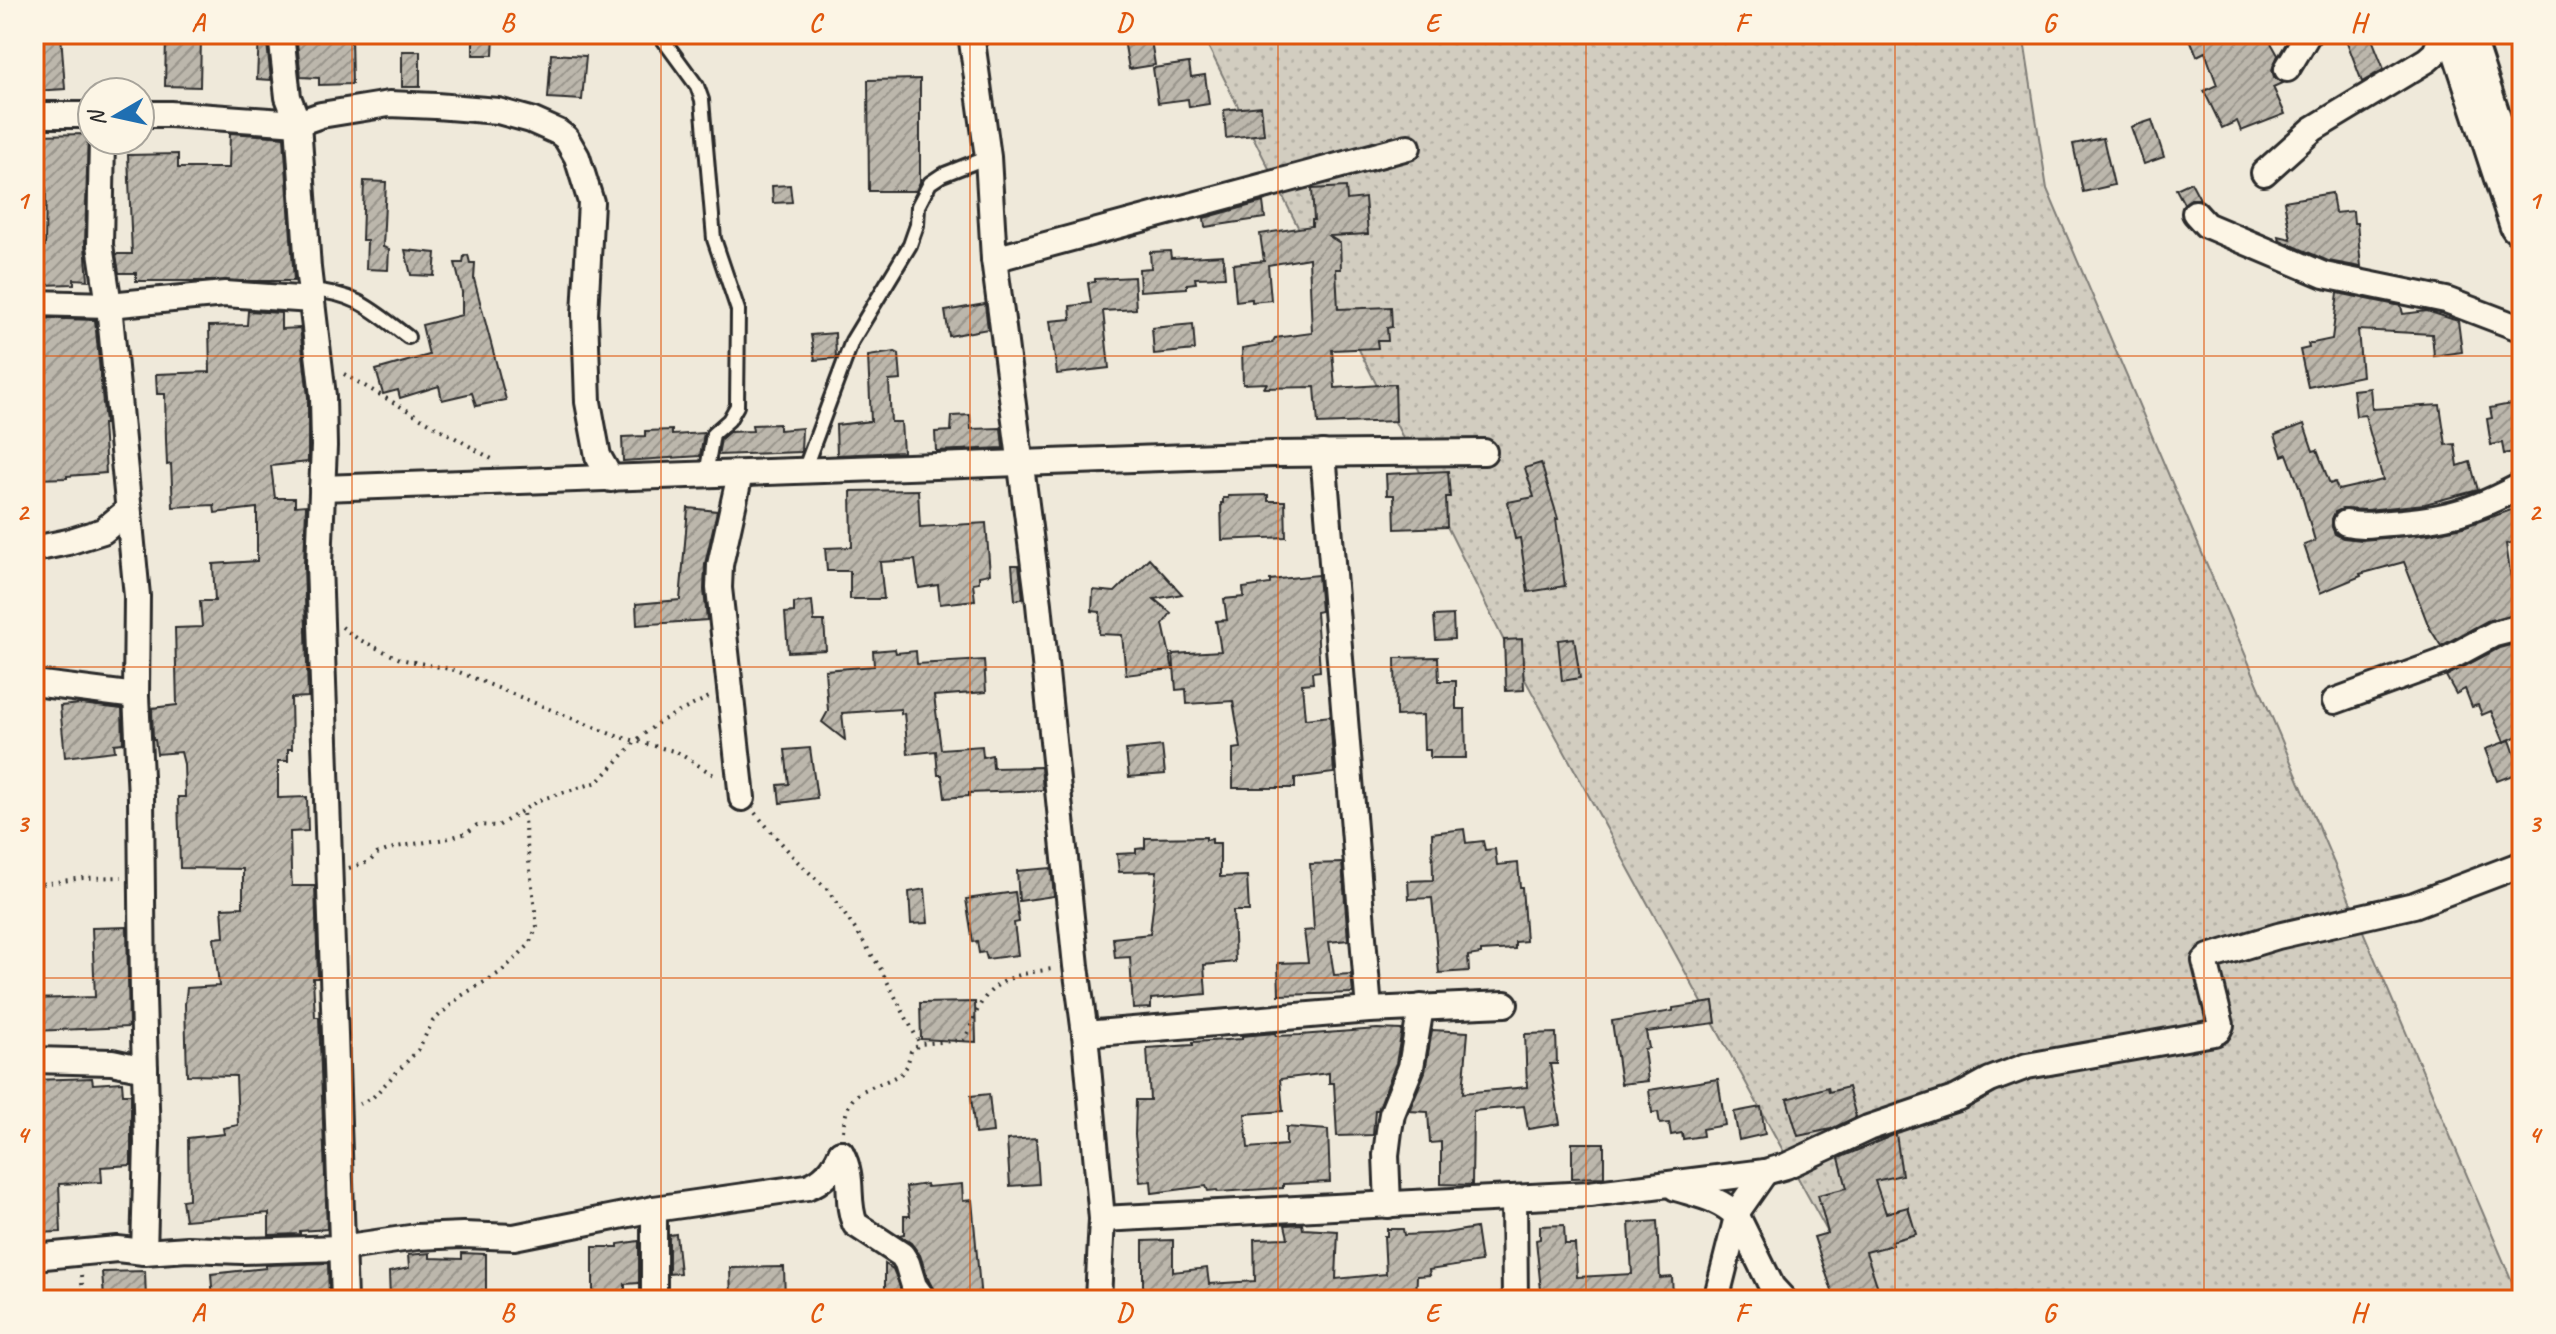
<svg xmlns="http://www.w3.org/2000/svg" width="2556" height="1334" viewBox="0 0 2556 1334" font-family="Caveat,sans-serif">
<style>
.grass{fill:url(#grass-dots);stroke:#7e7c76;stroke-width:2}
.building{fill:url(#building-hatch);stroke:#2b2b2b;stroke-width:2}
.lines{fill:none;stroke-linecap:round;stroke-linejoin:round}
.lane-casing{stroke:#2b2b2b;stroke-width:18}
.street-casing{stroke:#2b2b2b;stroke-width:30}
.highway-casing{stroke:#2b2b2b;stroke-width:50}
.path{stroke:#2b2b2b;stroke-width:4;stroke-dasharray:2 6;stroke-linecap:butt}
.lane{stroke:#fcf5e5;stroke-width:12}
.street{stroke:#fcf5e5;stroke-width:24}
.highway{stroke:#fcf5e5;stroke-width:44}
.grid{fill:none;stroke:#df570e;stroke-width:2;stroke-opacity:0.55}
.neatline{fill:none;stroke:#df570e;stroke-width:3}
.grid-label{font-size:26px;text-anchor:middle;font-weight:bold;fill:#df570e}
</style>
<defs>
<pattern id="grass-dots" width="8" height="8" patternUnits="userSpaceOnUse" patternTransform="scale(2)"><rect width="8" height="8" fill="#d2cdc0"/><path d="M2 2h.1M6 6h.1" fill="none" stroke="#b4b0a5" stroke-width="1.8" stroke-linecap="round"/></pattern>
<pattern id="building-hatch" width="6" height="6" patternUnits="userSpaceOnUse" patternTransform="scale(2)"><rect width="6" height="6" fill="#bcb7ac"/><path d="M-1 1l2-2M0 6l6-6M5 7l2-2" fill="none" stroke="#99958c"/></pattern>
</defs>
<rect width="100%" height="100%" fill="#efe9da"/>
<filter id="ink" filterUnits="userSpaceOnUse"><feTurbulence type="fractalNoise" baseFrequency=".0125" numOctaves="2"/><feDisplacementMap in="SourceGraphic" scale="16" xChannelSelector="R" yChannelSelector="G"/><feConvolveMatrix kernelMatrix="1 2 1 2 8 2 1 2 1" color-interpolation-filters="sRGB"/></filter>
<g filter="url(#ink)">
<polygon class="grass" points="1202,34 2023,34 2047,189 2520,1300 1865,1300 1505,643"/>
<g class="building">
<polygon points="34,34 61,34 65,89 34,91"/>
<polygon points="259,34 266,34 271,80 257,79"/>
<polygon points="296,34 351,34 352,84 319,85 319,78 301,77"/>
<polygon points="473,34 494,34 493,55 473,55"/>
<polygon points="1123,34 1150,34 1155,65 1129,69"/>
<polygon points="2188,34 2266,34 2278,55 2272,70 2274,77 2282,83 2273,87 2285,114 2241,131 2237,121 2222,128 2204,91 2217,85 2205,52 2197,56"/>
<polygon points="2344,34 2370,34 2384,69 2362,82"/>
<polygon points="166,36 201,37 200,87 165,86"/>
<rect x="402" y="51" width="18" height="36"/>
<polygon points="551,54 586,56 582,100 548,98"/>
<polygon points="1189,63 1191,77 1205,75 1209,104 1189,107 1188,99 1158,103 1153,68"/>
<polygon points="920,79 920,182 916,191 869,191 868,80"/>
<polygon points="1261,106 1264,134 1226,138 1224,110"/>
<polygon points="2152,120 2164,157 2144,164 2131,127"/>
<polygon points="230,133 284,137 294,281 136,281 136,273 119,273 116,254 132,254 128,155 178,154 178,168 229,168"/>
<polygon points="88,134 85,245 88,280 74,279 74,284 42,285 40,246 45,246 46,188 35,188 34,135"/>
<polygon points="2103,138 2114,185 2083,192 2073,144"/>
<polygon points="364,181 386,182 383,247 389,249 388,270 366,269 367,240 362,240"/>
<polygon points="2191,182 2200,199 2191,199 2184,204 2176,189"/>
<polygon points="790,185 792,202 773,203 772,186"/>
<polygon points="1346,187 1347,200 1365,198 1368,234 1329,236 1340,243 1341,269 1336,269 1338,309 1391,307 1392,327 1387,328 1388,341 1377,341 1378,348 1332,350 1335,388 1395,384 1396,421 1318,424 1315,387 1264,388 1267,383 1243,384 1242,348 1272,343 1275,338 1312,333 1309,258 1268,265 1271,300 1252,302 1252,299 1236,301 1233,264 1264,261 1260,234 1312,226 1312,220 1314,220 1312,189"/>
<polygon points="2332,193 2335,213 2353,211 2354,223 2357,223 2361,267 2328,261 2280,240 2279,236 2291,239 2284,201"/>
<polygon points="1263,202 1265,218 1205,227 1204,218"/>
<polygon points="405,250 436,253 434,276 411,275"/>
<polygon points="1170,251 1171,258 1223,255 1225,277 1195,278 1196,283 1187,284 1187,288 1140,291 1139,269 1151,268 1150,252"/>
<polygon points="468,255 470,263 475,263 474,279 506,400 476,406 472,393 442,400 439,386 400,398 398,390 383,394 376,370 429,355 422,325 462,315 462,292 455,263 463,263 464,256"/>
<polygon points="1134,277 1136,309 1103,311 1109,368 1057,374 1050,321 1071,319 1070,306 1091,303 1088,283 1095,282 1095,279"/>
<polygon points="2338,293 2401,306 2403,314 2427,311 2458,321 2462,352 2434,356 2432,334 2358,330 2362,376 2308,387 2300,350 2309,348 2308,344 2332,339"/>
<polygon points="985,304 988,329 949,336 945,311"/>
<polygon points="248,311 281,313 281,329 300,328 308,397 308,462 271,466 275,498 295,498 295,506 306,505 306,507 304,564 308,697 291,698 292,749 288,749 288,761 278,761 278,798 307,797 308,831 290,832 291,870 292,886 315,886 318,978 313,978 315,1017 319,1017 327,1229 300,1231 300,1234 269,1235 269,1213 185,1220 182,1200 189,1199 188,1138 224,1134 223,1128 238,1125 236,1076 187,1075 185,1004 187,988 219,986 214,938 224,937 222,908 243,907 243,869 180,868 178,797 185,797 184,764 181,752 157,754 155,740 153,740 152,708 177,705 175,628 202,627 200,601 215,601 213,564 257,561 257,508 215,513 214,505 173,507 171,464 167,465 166,440 165,394 157,394 156,374 210,372 209,326 247,325"/>
<polygon points="34,318 95,320 105,424 103,424 106,473 67,476 67,478 36,479"/>
<polygon points="1193,324 1195,350 1154,354 1152,328"/>
<polygon points="835,333 836,358 815,360 811,335"/>
<polygon points="895,352 899,354 901,380 889,381 891,422 901,422 903,452 837,455 836,425 871,421 868,356"/>
<polygon points="2370,388 2372,409 2440,405 2446,445 2455,444 2458,466 2470,462 2478,490 2425,504 2367,510 2342,509 2335,512 2332,519 2332,527 2335,534 2343,538 2362,540 2429,534 2463,527 2514,509 2522,540 2506,544 2513,592 2522,589 2522,612 2487,621 2441,646 2429,627 2404,562 2360,574 2361,576 2320,593 2304,545 2315,541 2300,489 2287,454 2282,456 2275,435 2304,424 2313,451 2317,450 2330,484 2335,482 2338,490 2383,480 2365,415 2356,416 2353,390"/>
<polygon points="2516,403 2522,450 2504,454 2502,443 2491,445 2487,419 2492,418 2490,408"/>
<polygon points="970,415 971,429 1001,428 1003,448 936,451 935,432 951,431 952,416"/>
<polygon points="779,424 779,430 802,428 801,452 718,455 721,439 729,432 753,431 752,425"/>
<polygon points="672,430 672,435 704,433 700,456 623,461 622,437 645,436 645,431"/>
<polygon points="1541,463 1558,519 1556,519 1565,586 1528,592 1520,538 1515,539 1508,502 1534,497 1525,468"/>
<polygon points="1448,471 1450,497 1446,497 1447,527 1395,529 1394,495 1387,495 1386,474"/>
<polygon points="918,490 920,527 986,523 990,574 979,576 979,582 973,583 975,600 940,604 938,585 919,588 915,560 880,562 884,599 850,599 850,571 827,571 825,548 852,547 851,491"/>
<polygon points="1268,495 1268,501 1285,501 1286,537 1222,540 1221,503 1223,503 1223,498 1228,498 1228,496"/>
<polygon points="688,508 717,511 705,564 704,590 707,620 637,625 636,604 680,600"/>
<polygon points="1149,558 1182,594 1154,599 1171,613 1163,624 1173,669 1126,675 1122,635 1099,634 1100,612 1092,611 1093,590 1115,592"/>
<polygon points="1012,565 1019,565 1023,599 1015,600"/>
<polygon points="1318,575 1321,611 1316,612 1320,671 1312,672 1313,683 1302,684 1305,719 1330,716 1334,773 1295,778 1295,788 1233,788 1233,749 1241,748 1233,701 1187,704 1186,689 1176,690 1173,654 1221,651 1216,621 1227,620 1224,599 1244,597 1243,588 1270,584 1270,580"/>
<polygon points="812,601 814,621 824,621 826,650 788,652 785,613 794,612 794,603"/>
<polygon points="1453,615 1454,639 1436,640 1434,616"/>
<polygon points="1574,638 1580,678 1562,681 1558,640"/>
<polygon points="1522,639 1524,690 1506,691 1504,640"/>
<polygon points="2522,642 2522,734 2504,742 2491,711 2482,715 2478,705 2472,707 2465,689 2456,694 2446,676 2499,648"/>
<polygon points="895,649 896,653 916,651 917,664 984,660 986,692 934,696 941,749 982,746 983,757 992,755 993,768 1041,767 1043,790 969,793 969,796 945,798 942,775 938,775 936,751 908,754 904,713 901,714 901,709 842,713 845,740 822,722 828,711 825,670 874,666 873,651"/>
<polygon points="1438,657 1439,681 1456,681 1456,709 1465,709 1466,758 1430,758 1430,750 1424,750 1423,715 1396,716 1395,658"/>
<polygon points="81,704 122,709 123,743 114,744 115,751 65,757 60,706"/>
<polygon points="2510,740 2521,772 2497,781 2485,749"/>
<polygon points="1162,746 1165,774 1129,777 1126,750"/>
<polygon points="810,748 817,798 780,803 778,785 789,784 785,750"/>
<polygon points="1464,829 1466,843 1483,841 1485,850 1495,849 1497,865 1518,863 1520,887 1522,887 1526,941 1515,942 1515,949 1481,951 1481,954 1468,956 1469,971 1439,973 1432,898 1409,899 1408,881 1433,880 1432,833"/>
<polygon points="1206,837 1206,840 1212,839 1212,843 1220,843 1220,877 1247,876 1249,911 1233,911 1235,962 1204,965 1206,994 1151,999 1151,1008 1133,1009 1130,957 1115,958 1113,938 1150,934 1157,871 1119,872 1117,854 1136,853 1136,849 1145,848 1145,838"/>
<polygon points="1342,863 1348,940 1329,942 1334,975 1351,974 1353,993 1279,995 1278,963 1308,962 1304,931 1314,930 1310,864"/>
<polygon points="1051,868 1054,896 1019,901 1017,871"/>
<polygon points="925,889 928,923 911,924 909,892"/>
<polygon points="1015,892 1019,922 1014,923 1018,955 987,959 985,952 979,953 977,941 973,942 966,899"/>
<polygon points="127,927 129,1027 34,1031 34,999 95,997 92,928"/>
<polygon points="975,1002 976,1042 921,1039 920,1003"/>
<polygon points="1713,1002 1716,1023 1646,1032 1649,1048 1644,1049 1648,1081 1621,1084 1612,1021 1673,1011 1673,1008"/>
<polygon points="1377,1029 1402,1030 1396,1063 1378,1110 1375,1110 1373,1135 1337,1136 1334,1083 1329,1083 1329,1073 1280,1079 1283,1111 1245,1114 1248,1148 1286,1145 1286,1127 1328,1130 1330,1182 1283,1184 1283,1188 1218,1192 1217,1190 1208,1191 1206,1186 1152,1193 1151,1181 1140,1182 1135,1135 1136,1100 1150,1100 1147,1048 1193,1045 1193,1042 1242,1039 1242,1036 1275,1033 1276,1036 1300,1035"/>
<polygon points="1432,1030 1468,1032 1463,1093 1527,1087 1525,1034 1556,1033 1557,1064 1550,1064 1560,1124 1528,1129 1524,1106 1473,1111 1472,1185 1441,1184 1441,1142 1430,1143 1428,1112 1409,1111 1425,1072"/>
<polygon points="92,1078 93,1084 122,1082 123,1094 131,1094 131,1165 101,1167 102,1182 59,1184 61,1232 34,1233 34,1080"/>
<polygon points="1718,1079 1725,1125 1702,1129 1703,1136 1683,1139 1682,1133 1671,1135 1669,1123 1660,1124 1658,1112 1652,1113 1649,1090"/>
<polygon points="1828,1087 1829,1092 1848,1087 1856,1117 1831,1129 1798,1136 1787,1099"/>
<polygon points="989,1094 993,1132 975,1134 971,1096"/>
<polygon points="1761,1107 1765,1134 1739,1140 1734,1112"/>
<polygon points="1896,1134 1902,1175 1875,1181 1886,1213 1908,1207 1916,1234 1892,1241 1893,1245 1866,1252 1882,1300 1835,1300 1814,1237 1828,1233 1818,1195 1847,1188 1839,1158"/>
<polygon points="1036,1138 1039,1184 1010,1186 1007,1140"/>
<polygon points="1572,1143 1604,1143 1604,1177 1572,1178"/>
<polygon points="926,1184 927,1187 962,1184 963,1201 972,1200 981,1300 939,1300 928,1279 920,1255 911,1243 899,1235 904,1234 904,1216 910,1216 906,1187"/>
<polygon points="1657,1221 1660,1278 1672,1277 1673,1296 1542,1300 1536,1240 1540,1239 1540,1226 1564,1225 1565,1244 1575,1244 1577,1277 1632,1274 1629,1223"/>
<polygon points="1302,1224 1303,1229 1338,1231 1336,1279 1386,1274 1384,1236 1387,1236 1387,1229 1403,1229 1404,1235 1446,1233 1476,1228 1481,1262 1429,1270 1430,1275 1417,1276 1416,1300 1178,1300 1178,1295 1143,1300 1143,1241 1173,1240 1173,1272 1207,1268 1209,1284 1255,1281 1254,1239 1288,1238 1285,1225"/>
<polygon points="676,1234 680,1273 669,1274 669,1235"/>
<polygon points="639,1241 639,1283 625,1284 625,1296 593,1296 593,1247 618,1247 618,1244"/>
<polygon points="430,1253 430,1258 462,1259 462,1253 486,1254 486,1291 482,1290 481,1300 390,1300 389,1272 409,1268 408,1255"/>
<polygon points="328,1263 329,1300 213,1300 211,1274 266,1268 266,1265"/>
<polygon points="885,1264 893,1269 906,1300 885,1300"/>
<polygon points="784,1267 785,1300 731,1300 730,1268"/>
<polygon points="145,1271 146,1300 117,1300 117,1296 104,1297 102,1272"/>
</g>
<g class="lines">
<g class="lane-casing">
<g id="lane">
<polyline points="659,34 697,86 702,100 714,239 738,310 737,406 729,420 713,434 706,475"/>
<path d="M311,290c47,4 61,20 97,47"/>
<polyline points="803,473 852,341 910,245 917,225 918,206 930,183 942,175 988,157"/>
</g>
</g>
<g class="street-casing">
<g id="street">
<polyline points="281,34 288,97 298,123 308,268 323,396 324,446 319,564 344,1300"/>
<polyline points="971,34 988,157 994,259 1039,604 1076,966 1085,1034 1102,1219 1098,1300"/>
<polyline points="2287,69 2308,34"/>
<polyline points="140,114 170,114 298,123 321,115 389,104 436,106 498,111 531,120 558,132 566,138 577,157 591,202 585,314 588,402 598,456 611,479"/>
<polyline points="34,115 92,115"/>
<polyline points="102,140 100,245 109,305 137,596 136,696 141,797 143,997 147,1143 144,1252"/>
<polyline points="2264,173 2313,129 2427,60 2435,53 2443,34"/>
<polyline points="2195,213 2206,225 2324,275 2446,300 2522,329"/>
<polyline points="994,259 1408,147"/>
<polyline points="34,303 109,305 225,294 312,300"/>
<polyline points="1323,453 1369,1010"/>
<polyline points="740,474 720,565 719,588 742,798"/>
<polyline points="322,488 1274,454 1484,452"/>
<path d="M2346,523c15,4 29,1 44,0 56,-4 82,-11 132,-38"/>
<polyline points="34,549 68,542 103,531 127,511"/>
<polyline points="34,683 136,696"/>
<polyline points="2335,701 2442,662 2494,634 2522,627"/>
<polyline points="1085,1034 1369,1010 1505,1004"/>
<polyline points="34,1060 112,1062 145,1069"/>
<path d="M841,1153c14,25 4,47 14,71l47,31 5,8 7,23 10,14"/>
<path d="M1676,1188c22,7 45,11 61,28l35,71 12,13"/>
<polyline points="1514,1198 1515,1300"/>
<polyline points="1388,1205 1386,1155 1389,1131 1392,1114 1411,1067 1421,1007"/>
<polyline points="654,1209 654,1300"/>
<polyline points="1102,1219 1589,1194 1765,1172 1786,1166 1868,1128 1957,1098 1990,1080 2027,1066 2214,1033 2218,1031 2221,1025 2205,961 2209,957 2278,936 2414,905 2522,864"/>
<path d="M34,1257l83,-8 27,3 44,-3 54,2 99,-3 76,-11 46,-2 51,2 140,-28 153,-22c17,-6 27,-18 34,-34"/>
<polyline points="1716,1300 1739,1209 1765,1172"/>
</g>
</g>
<g class="highway-casing">
<polyline id="highway" points="2460,34 2522,223"/>
</g>
<g class="path">
<polyline points="344,374 492,459"/>
<polyline points="342,627 358,639 400,659 454,670 613,735 677,752 717,777"/>
<polyline points="755,813 798,862 827,889 857,932 879,966 920,1044"/>
<polyline points="349,868 369,862 377,854 396,847 445,839 467,833 477,825 498,826 539,800 598,782 638,739 659,722 709,697"/>
<polyline points="34,885 83,878 122,877"/>
<polyline points="359,1104 373,1097 418,1050 433,1021 461,996 501,972 528,946 537,927 523,812"/>
<path d="M843,1131c5,-48 24,-37 59,-58l5,-7 4,-15 9,-7 43,-4c7,-8 9,-19 14,-29 15,-33 44,-38 76,-42"/>
<polyline points="81,1275 84,1300"/>
</g>
<use href="#lane" class="lane"/>
<use href="#street" class="street"/>
<use href="#highway" class="highway"/>
</g>
</g>
<path class="grid" d="M352,34v1266M661,34v1266M970,34v1266M1278,34v1266M1586,34v1266M1895,34v1266M2204,34v1266M34,356h2488M34,667h2488M34,978h2488"/>
<rect width="2556" height="1334" fill="none" stroke="#fcf5e5" stroke-width="88"/>
<g transform="translate(116 116) rotate(261)"><circle r="38" fill="#fcf5e5" stroke="#a8a49b" stroke-width="2"/>
<path d="M0-6L14 30L0 20L-14 30Z" fill="#1f6fb2"/>
<text y="-12" font-size="22" font-weight="bold" text-anchor="middle" fill="#2b2b2b">N</text>
</g>
<rect x="44" y="44" width="2468" height="1246" class="neatline"/>
<g class="grid-label">
<text x="198" y="31">A</text>
<text x="507" y="31">B</text>
<text x="815" y="31">C</text>
<text x="1124" y="31">D</text>
<text x="1432" y="31">E</text>
<text x="1741" y="31">F</text>
<text x="2049" y="31">G</text>
<text x="2358" y="31">H</text>
<text x="22" y="209">1</text>
<text x="2534" y="209">1</text>
<text x="22" y="520">2</text>
<text x="2534" y="520">2</text>
<text x="22" y="832">3</text>
<text x="2534" y="832">3</text>
<text x="22" y="1143">4</text>
<text x="2534" y="1143">4</text>
<text x="198" y="1321">A</text>
<text x="507" y="1321">B</text>
<text x="815" y="1321">C</text>
<text x="1124" y="1321">D</text>
<text x="1432" y="1321">E</text>
<text x="1741" y="1321">F</text>
<text x="2049" y="1321">G</text>
<text x="2358" y="1321">H</text>
</g>
</svg>
